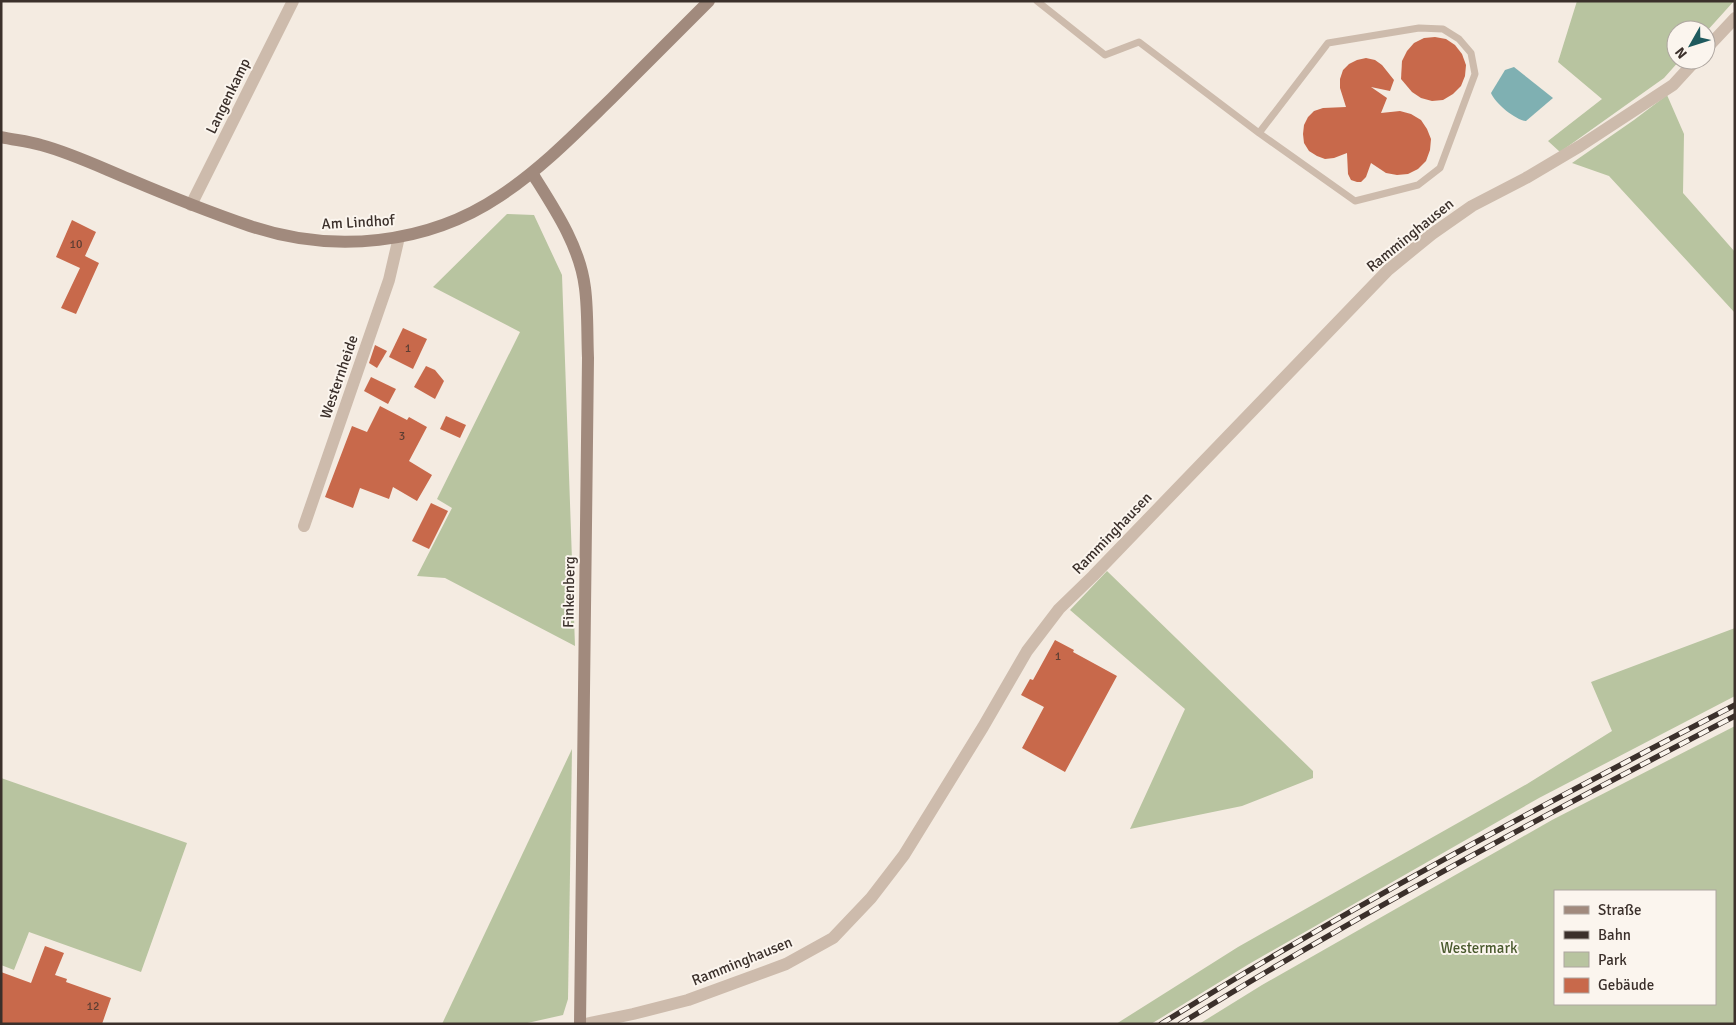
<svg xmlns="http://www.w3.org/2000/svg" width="1736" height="1025" viewBox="0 0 1736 1025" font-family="Signika,sans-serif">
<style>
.green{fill:#b8c4a0;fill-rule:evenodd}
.water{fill:#7fb0b2}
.building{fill:#c8694b}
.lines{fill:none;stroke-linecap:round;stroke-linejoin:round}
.lane{stroke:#cdbbac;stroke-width:7}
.street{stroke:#cdbbac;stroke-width:12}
.secondary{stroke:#a18a7d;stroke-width:12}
.rail-casing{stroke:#3b302b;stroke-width:5.5}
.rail{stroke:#fbf5ee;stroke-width:4;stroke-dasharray:11;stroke-linecap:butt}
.labels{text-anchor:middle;stroke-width:4;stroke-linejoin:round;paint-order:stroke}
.number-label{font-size:12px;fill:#5e3e33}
.street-label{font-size:15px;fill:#3b302b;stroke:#fbf5ee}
.park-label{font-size:15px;fill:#4a5a2e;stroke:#fbf5ee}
</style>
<rect width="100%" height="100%" fill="#f4ebe1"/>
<g class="green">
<polygon points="1577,1 1734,1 1706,32 1706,30 1676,30 1676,60 1680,60 1664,78 1560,152 1548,141 1602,99 1558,62"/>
<polygon points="1667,95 1684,134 1683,193 1735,252 1735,313 1609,176 1572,163 1634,120"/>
<polygon points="507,214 534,215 562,275 575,646 445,578 417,576 452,508 437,499 520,332 433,287"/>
<polygon points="1107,571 1313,771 1313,778 1242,806 1130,829 1185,709 1070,610"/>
<polygon points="1735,628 1735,696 1539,798 1249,964 1151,1024 1116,1024 1238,947 1527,784 1612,731 1591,682"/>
<path d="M1735,726v298h-536l63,-39 290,-165zM1715,891v113h-160v-113z"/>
<polygon points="572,749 568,999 563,1015 523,1024 442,1024"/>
<polygon points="1,778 187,843 141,972 29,932 14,970 1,965"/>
</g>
<path class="water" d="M1514,67l39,31 -27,23c-11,-1 -31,-18 -35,-28l14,-23z"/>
<g class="building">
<polygon points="1435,37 1446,39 1455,45 1462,54 1466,65 1465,76 1461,86 1453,94 1443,100 1432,101 1421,98 1412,92 1401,79 1402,61 1407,51 1414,43 1424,38"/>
<polygon points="1366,58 1375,60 1382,65 1394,80 1390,91 1371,87 1387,98 1381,113 1400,111 1411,114 1421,120 1427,129 1431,139 1430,150 1426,161 1418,169 1408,174 1397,175 1386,173 1371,163 1366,177 1361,182 1357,182 1351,180 1348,174 1347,153 1334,158 1325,159 1317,156 1309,151 1304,143 1303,134 1304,125 1308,117 1314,111 1323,108 1346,107 1340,88 1340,79 1343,70 1349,64 1357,60"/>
<polygon points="72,220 96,232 85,256 99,263 76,314 61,308 80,268 56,257"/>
<polygon points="403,328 427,339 413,369 389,357"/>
<polygon points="375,345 387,351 377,368 369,363"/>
<polygon points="426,366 435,370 444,381 435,399 414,387"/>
<polygon points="371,377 396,389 388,404 364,391"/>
<polygon points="380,406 407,420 409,417 427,427 409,461 432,475 417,501 393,487 389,499 360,488 353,508 325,497 352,426 367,432"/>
<polygon points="446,416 466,425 460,438 440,429"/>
<polygon points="431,503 448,511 429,549 412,541"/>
<polygon points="1055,640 1074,650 1073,652 1117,676 1065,772 1022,748 1044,707 1021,695 1030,679 1033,680"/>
<polygon points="45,946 64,953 55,975 67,979 66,982 111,998 102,1024 1,1024 1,972 31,983"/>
</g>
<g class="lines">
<polyline class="lane" points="1037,1 1105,55 1139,42 1259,133 1355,201 1418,185 1440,168 1475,74 1471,53 1459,39 1443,29 1419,28 1328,43 1259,133"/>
<g class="street">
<polyline points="1706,49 1735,18"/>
<polyline points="191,205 293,1"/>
<polyline points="304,526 389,280 399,237"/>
<polyline points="585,1024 633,1014 688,1000 786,964 833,938 871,898 904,855 983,727 1027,651 1059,609 1093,576 1388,270 1432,234 1472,206 1526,178 1580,146 1673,85 1696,60"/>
</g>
<g class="secondary">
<path d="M1,137c13,3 27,4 40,8 30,8 59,22 88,34 40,17 80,33 121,47 83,28 177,19 250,-30 41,-27 76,-63 111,-97 33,-33 65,-65 98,-98"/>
<path d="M532,173c22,35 48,73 53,115 3,23 2,47 3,70l-8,666"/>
</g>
<g class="rail-casing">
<g id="rail">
<path d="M1161,1024c186,-116 380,-218 574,-319"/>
<path d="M1180,1024c180,-111 367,-210 555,-308"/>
</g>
</g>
<use href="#rail" class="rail"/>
</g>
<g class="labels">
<g class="number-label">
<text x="76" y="248">10</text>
<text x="408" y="352">1</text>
<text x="402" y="440">3</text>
<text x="1058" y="660">1</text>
<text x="93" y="1010">12</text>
</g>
<g class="street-label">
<text transform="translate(228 96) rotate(-64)" y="5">Langenkamp</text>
<text transform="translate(358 222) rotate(-3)" y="5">Am Lindhof</text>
<text transform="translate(1410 235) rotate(-39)" y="5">Ramminghausen</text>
<text transform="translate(339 377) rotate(-71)" y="5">Westernheide</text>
<text transform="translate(1112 533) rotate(-46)" y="5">Ramminghausen</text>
<text transform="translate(569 592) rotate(-89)" y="5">Finkenberg</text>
<text transform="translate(742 961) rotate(-22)" y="5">Ramminghausen</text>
</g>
<g class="park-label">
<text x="1479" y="953">Westermark</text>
</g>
</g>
<rect width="1736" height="1025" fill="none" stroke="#3b302b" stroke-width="5"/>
<rect x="1554" y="890" width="162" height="115" fill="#fbf5ee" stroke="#aea6a0"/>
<rect x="1564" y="906" width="25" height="8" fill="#a18a7d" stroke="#aea6a0"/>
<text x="1598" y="915" font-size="15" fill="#3b302b">Straße</text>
<rect x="1564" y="931" width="25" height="8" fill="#3b302b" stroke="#aea6a0"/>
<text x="1598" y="940" font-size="15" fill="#3b302b">Bahn</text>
<rect x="1564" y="952" width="25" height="15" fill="#b8c4a0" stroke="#aea6a0"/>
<text x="1598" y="965" font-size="15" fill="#3b302b">Park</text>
<rect x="1564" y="978" width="25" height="15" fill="#c8694b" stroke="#aea6a0"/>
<text x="1598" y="990" font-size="15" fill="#3b302b">Gebäude</text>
<g transform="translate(1691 45) rotate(231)"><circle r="24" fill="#fbf5ee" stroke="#aea6a0"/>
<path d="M0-4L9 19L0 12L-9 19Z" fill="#1f5a5e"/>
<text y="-8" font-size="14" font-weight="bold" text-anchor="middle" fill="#3b302b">N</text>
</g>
</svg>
